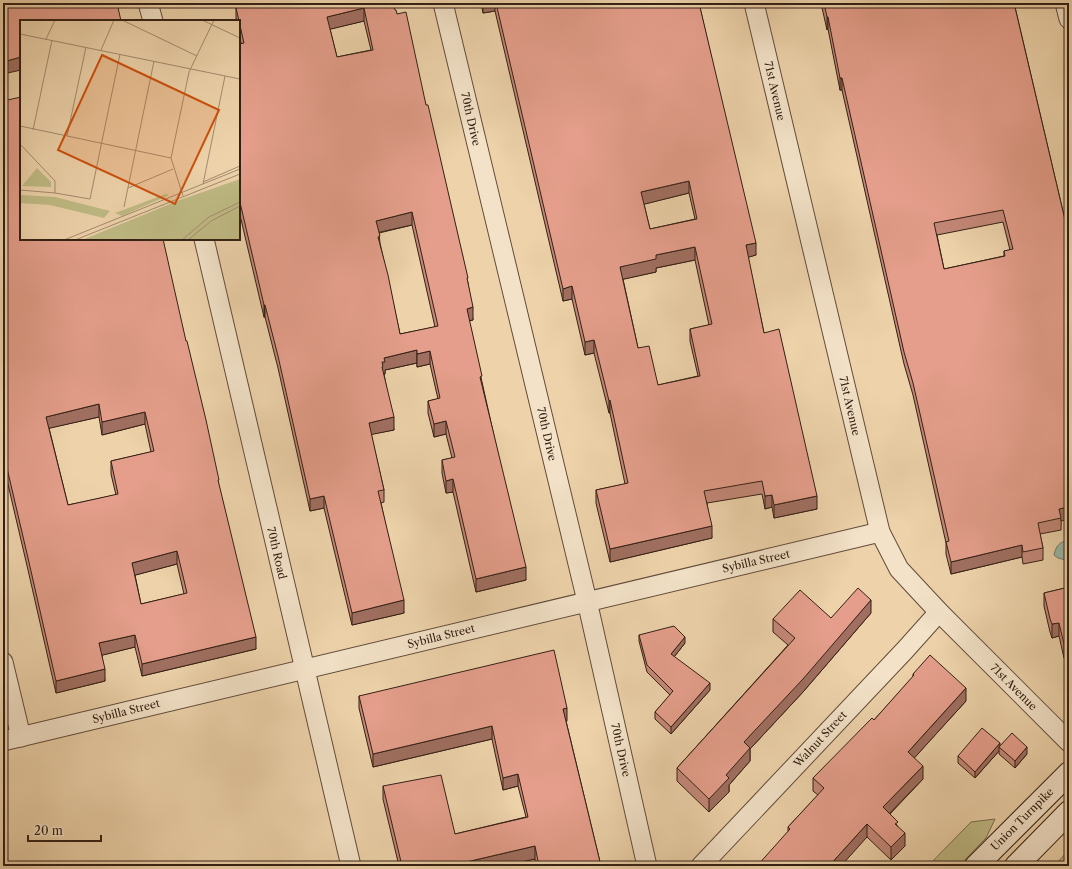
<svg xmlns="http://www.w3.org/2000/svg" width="1072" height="869" viewBox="0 0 1072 869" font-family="'Libre Caslon Text',serif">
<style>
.green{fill:#bfba84;stroke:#7a6d4c}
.water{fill:#99b8a8;stroke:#717b6d}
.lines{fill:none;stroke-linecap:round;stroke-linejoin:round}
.street-casing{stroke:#624c3a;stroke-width:21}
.secondary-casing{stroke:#342014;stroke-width:24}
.street{stroke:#f3e2c8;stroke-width:19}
.secondary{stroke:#f3e2c8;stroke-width:22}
.wall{fill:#c48878;stroke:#342014;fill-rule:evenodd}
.shaded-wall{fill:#a06f61;stroke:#342014}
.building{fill:#e49e8b;stroke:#342014;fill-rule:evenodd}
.labels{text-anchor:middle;stroke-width:3.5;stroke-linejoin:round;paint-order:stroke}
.street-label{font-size:11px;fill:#342014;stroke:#f3e2c8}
.inset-road{fill:none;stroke:#a38b6e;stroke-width:1}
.view{fill:#cd500d;fill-opacity:0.15;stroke:#cd500d;stroke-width:2}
.inset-edge{fill:none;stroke:#342014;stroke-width:2}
</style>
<rect width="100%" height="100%" fill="#edd2aa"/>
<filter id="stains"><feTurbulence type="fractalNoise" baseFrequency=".005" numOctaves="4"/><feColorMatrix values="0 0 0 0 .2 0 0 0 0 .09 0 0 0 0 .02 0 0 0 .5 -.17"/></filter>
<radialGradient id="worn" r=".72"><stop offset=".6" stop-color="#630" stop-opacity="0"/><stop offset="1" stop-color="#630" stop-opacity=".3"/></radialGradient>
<g class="green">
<polygon points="995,819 986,838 959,866 928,866 971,822"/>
<polygon points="1069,850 1069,866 1054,866"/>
</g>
<path class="water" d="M1069,540v21l-11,-3 -4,-3c2,-9 5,-13 15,-15z"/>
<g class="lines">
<g class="street-casing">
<g id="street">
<polyline points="148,3 153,21"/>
<polyline points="443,3 587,601 647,866"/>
<polyline points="754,3 880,532 899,569 939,612 1069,742"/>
<polyline points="1065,3 1069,19"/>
<polyline points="204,239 351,866"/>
<polyline points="3,662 21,737"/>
<polyline points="3,741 880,532"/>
<polyline points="701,866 905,650 939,612"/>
</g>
</g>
<g class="secondary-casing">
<g id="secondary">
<polyline points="976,866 1069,773"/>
<polyline points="1016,866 1069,812"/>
</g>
</g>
<use href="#street" class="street"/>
<use href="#secondary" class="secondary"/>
</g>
<g class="wall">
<path d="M256,3l139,7 2,4 29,91 42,178 5,37 -4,1 13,61 44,198 -50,12 -23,-100 -7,1 -4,-20v-13l10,-2 -6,-24 -12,3 -6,-24v-12l10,-2 -8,-35 -13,3v-4l-32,7v4h-1l10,56 -23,4 13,56v12l-3,1 23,110 -52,12 -28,-117 -14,3 -32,-143 -13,-51h-1l-25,-106v-167l2,-1 -2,-9v-13h-3v-13zM364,21l7,29 -34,7 -7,-28zM412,225l23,102 -35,7 -20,-91 -1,-10z"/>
<path d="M481,3h218l57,252 -8,2 16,76 53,176 -43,9 -2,-11 -7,2 -3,-15 -55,9 5,35 -102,24 -14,-59v-13l29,-6 -15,-71h-1l-15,-60 -9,2 -13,-56 -9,2 -68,-290 -12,2zM689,193l6,26 -45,10 -6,-25zM695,260l14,65 -19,4v12l8,35 -40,9 -20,-37 -15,-69 33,-7v-4z"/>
<path d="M821,3h193l55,234 -8,293 -21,4 3,14v12l-20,4 -1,-7 -71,17 -5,-20v-11l-33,-148 -9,-31 -62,-274h-2l-12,-61 -1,1zM1003,222l7,28 -6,1v5l-60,13 -7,-34z"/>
<path d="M3,101l183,240 70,308 -114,27 -7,-29 -33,8 3,26 -49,12 -28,-123 -25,-107zM99,417l3,18 43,-11 6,28 -40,9v13l5,21 -48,10 -19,-77zM177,564l7,30 -43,10 -6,-29z"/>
<polygon points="1069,587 1064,658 1059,636 1052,638 1050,632 1044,606 1044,593"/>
<polygon points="871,613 803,692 750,749 750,761 729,785 729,792 709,812 677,781 677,768 788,645 773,632 773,619 831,618"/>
<polygon points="639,635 685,643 674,657 710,690 671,734 655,719 655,712 670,695 647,672 639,641"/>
<polygon points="913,674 966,701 914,758 923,779 890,814 898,827 905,846 891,860 867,837 788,831 788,827 818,795 813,791 813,778 874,720 913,677"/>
<polygon points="359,696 567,721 566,721 601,866 536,866 535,859 502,866 399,866 383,799 383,786 455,834 526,817 518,786 503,790 492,739 373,767 359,708"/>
<polygon points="1000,746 1027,754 1015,768 999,754 999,751 975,778 958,763 958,756"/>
</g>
<g class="shaded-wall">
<polygon points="483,3 495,3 495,11 483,13"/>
<polygon points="364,8 364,21 327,30 327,17"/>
<polygon points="827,17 828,17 828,29 827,30"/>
<polygon points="21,57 21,70 3,74 3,62"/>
<rect x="840" y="78" width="2" height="12"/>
<polygon points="689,181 689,193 641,205 641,192"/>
<polygon points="412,212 412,225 376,233 376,221"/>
<polygon points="756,243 756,255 746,258 746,245"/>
<polygon points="695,247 695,260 656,268 656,272 620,280 620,267 656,255"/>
<polygon points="572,286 572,299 563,301 563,289"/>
<rect x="264" y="305" width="1" height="12"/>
<polygon points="473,307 473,320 467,321 467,309"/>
<polygon points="594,340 594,353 585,355 585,342"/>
<polygon points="417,350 417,363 385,370 385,374 383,374 382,379 382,362 384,358"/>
<polygon points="430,351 430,364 417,367 417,354"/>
<polygon points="610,400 610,413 609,413 609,401"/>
<polygon points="99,404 99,417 46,429 46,417"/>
<polygon points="145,412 145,424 102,435 102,422"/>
<polygon points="394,417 394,430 369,435 369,423"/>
<polygon points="446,421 446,434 434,437 434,424"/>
<polygon points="453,479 453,492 446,493 446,481"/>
<polygon points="772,495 772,507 765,509 765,496"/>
<polygon points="324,496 324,508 310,511 310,499"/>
<polygon points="817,496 817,509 774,518 774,505"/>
<polygon points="1069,507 1069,519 1061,521 1059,509"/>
<polygon points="712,526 712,538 610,562 610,549"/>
<polygon points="1022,545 1022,557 951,574 951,562"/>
<polygon points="177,551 177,564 132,576 132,563"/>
<polygon points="526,567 526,580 476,592 476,579"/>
<polygon points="404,600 404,613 352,625 352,613"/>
<polygon points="871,600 871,613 803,692 750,749 750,761 729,785 729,792 709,812 709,799 726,775 744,742"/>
<polygon points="1059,623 1059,636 1052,638 1052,624"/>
<polygon points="135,635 135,647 99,656 99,643"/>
<polygon points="256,637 256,649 142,676 142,664"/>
<polygon points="685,637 685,643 671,661 671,654"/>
<polygon points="1069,643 1069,657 1064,658 1064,644"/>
<polygon points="105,669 105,681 56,693 56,681"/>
<polygon points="710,683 710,690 671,734 671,727"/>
<polygon points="966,688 966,701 908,765 908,752"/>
<polygon points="567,708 567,721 563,721 563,709"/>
<polygon points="492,726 492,739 373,767 373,754"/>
<polygon points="1000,743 1000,748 999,747 999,751 975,778 975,772"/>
<polygon points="1027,747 1027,754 1015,768 1015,761"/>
<polygon points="923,766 923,779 883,820 883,807"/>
<polygon points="518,774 518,786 503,790 503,778"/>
<polygon points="867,824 867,837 841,866 829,866"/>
<polygon points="905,833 905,846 891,860 891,847"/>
<polygon points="535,846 535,859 502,866 462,866 462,863"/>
</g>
<g class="building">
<polygon points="3,3 117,3 121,21 21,21 21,57 3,62"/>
<path d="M256,3h137l2,7h1l1,4 9,-2 20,93h2l40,173h-1l6,29 -6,2 15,67 -2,1 46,190 -50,12 -23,-100 -7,2 -4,-21 13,-3 -9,-36 -12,3 -6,-23 12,-3 -10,-47 -13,3v-4l-33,8 1,4h-3l1,4 -1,1 12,50 -25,6 15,67 -6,1 26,109 -52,13 -28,-117 -14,3 -32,-143 -13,-51h-1l-25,-107v-154l5,-1 -8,-35zM364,8l9,42 -36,7 -10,-40zM412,212l26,114 -38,8 -12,-59 -10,-38 2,-1 -4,-15z"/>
<path d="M496,3h203l57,240 -10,2 18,88 15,-4 38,167 -43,9 -2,-10 -7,1 -3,-15 -58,10 8,35 -102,23 -14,-59 32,-7 -18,-83 -1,1 -15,-61 -9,2 -13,-56 -9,3zM689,181l8,38 -47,10 -9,-37zM695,247l17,77 -22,5 10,47 -42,9 -9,-39 -11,2 -18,-81 36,-8v-4z"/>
<path d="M824,3h190l55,234v270l-10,2 2,9 -23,5 5,25 -20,4 -1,-7 -71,17 -5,-20 3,-1 -36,-158 -9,-31 -62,-274h-2l-12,-61h-1zM1003,210l10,39 -9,2 1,5 -61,13 -10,-46z"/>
<path d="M21,97v142h142l23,102h1l19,79 13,60h-1l38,157 -114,27 -7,-29 -36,8 6,26 -49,12 -28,-123 -25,-107v-350zM99,404l3,18 43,-10 9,39 -43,10 7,33 -50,11 -22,-88zM177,551l10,42 -46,11 -9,-41z"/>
<polygon points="1069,587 1069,643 1064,644 1059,623 1052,624 1050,619 1044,593"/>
<polygon points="858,588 871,600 803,679 744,742 750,748 726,775 729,778 709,799 677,768 795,638 773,619 800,590 831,618"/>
<polygon points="674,626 685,637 671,654 710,683 671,727 655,712 673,691 647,665 639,635"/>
<polygon points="554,650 567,708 563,709 601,866 539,866 535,846 462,863 462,866 402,866 383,786 441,775 455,834 528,817 518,774 503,778 492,726 373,754 359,696"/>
<polygon points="930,655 966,688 908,752 923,766 883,807 898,822 895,824 905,833 891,847 867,824 829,866 757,866 790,829 788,827 824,788 813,778 872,718 874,720 914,675 913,674"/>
<polygon points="982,728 1000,743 975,772 958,756"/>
<polygon points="1012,733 1027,747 1015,761 999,747"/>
</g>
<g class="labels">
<g class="street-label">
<text transform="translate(775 91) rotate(77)" y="4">71st Avenue</text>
<text transform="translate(471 119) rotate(77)" y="4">70th Drive</text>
<text transform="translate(850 406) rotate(77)" y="4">71st Avenue</text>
<text transform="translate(547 434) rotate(77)" y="4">70th Drive</text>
<text transform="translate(277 553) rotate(77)" y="4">70th Road</text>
<text transform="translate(756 561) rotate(-13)" y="4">Sybilla Street</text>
<text transform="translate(441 636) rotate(-14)" y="4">Sybilla Street</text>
<text transform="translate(1014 687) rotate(45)" y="4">71st Avenue</text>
<text transform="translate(126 711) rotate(-14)" y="4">Sybilla Street</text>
<text transform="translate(820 739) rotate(-47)" y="4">Walnut Street</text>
<text transform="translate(621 750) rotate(77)" y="4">70th Drive</text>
<text transform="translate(1022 819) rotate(-45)" y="4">Union Turnpike</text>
</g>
</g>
<g transform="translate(20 20)">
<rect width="220" height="220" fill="#edd2aa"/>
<path d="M17,148l14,14v5l-29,-1zM220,159v61h-158l98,-40zM146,174l3,1 -47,21 -7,-3zM0,175l35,2 55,14 -6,7 -54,-13 -30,-2z" fill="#bfba84"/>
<path class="inset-road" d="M102,0l75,36M182,0l38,18M0,14l220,45M26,19l9,-19M81,30l13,-30M0,106l151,32M13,110l19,-90M47,116l19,-89M0,124l35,37v12M183,162l37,-16M183,164l22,-108M108,168l45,-19M0,170l35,3 35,6 30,-145M163,176l-12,-38 18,-86 25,-52M104,187l30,-146M44,220l176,-71M55,220l165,-66M162,220l27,-23 31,-15M168,220l23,-19 29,-15"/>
<path class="view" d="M82,35l117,55 -44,94 -117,-54z"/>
<rect width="220" height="220" class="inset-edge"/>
</g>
<rect width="1072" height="869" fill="none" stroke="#edd2aa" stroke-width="16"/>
<rect x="4" y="4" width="1064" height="861" fill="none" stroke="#342014" stroke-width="2"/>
<rect x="8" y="8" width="1056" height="853" fill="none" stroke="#342014"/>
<path d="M28 835v6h73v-6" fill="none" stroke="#342014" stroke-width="2"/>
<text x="34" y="835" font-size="12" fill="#342014" stroke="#f3e2c8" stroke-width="3" paint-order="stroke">20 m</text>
<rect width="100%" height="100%" filter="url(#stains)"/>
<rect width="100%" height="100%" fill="url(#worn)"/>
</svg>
